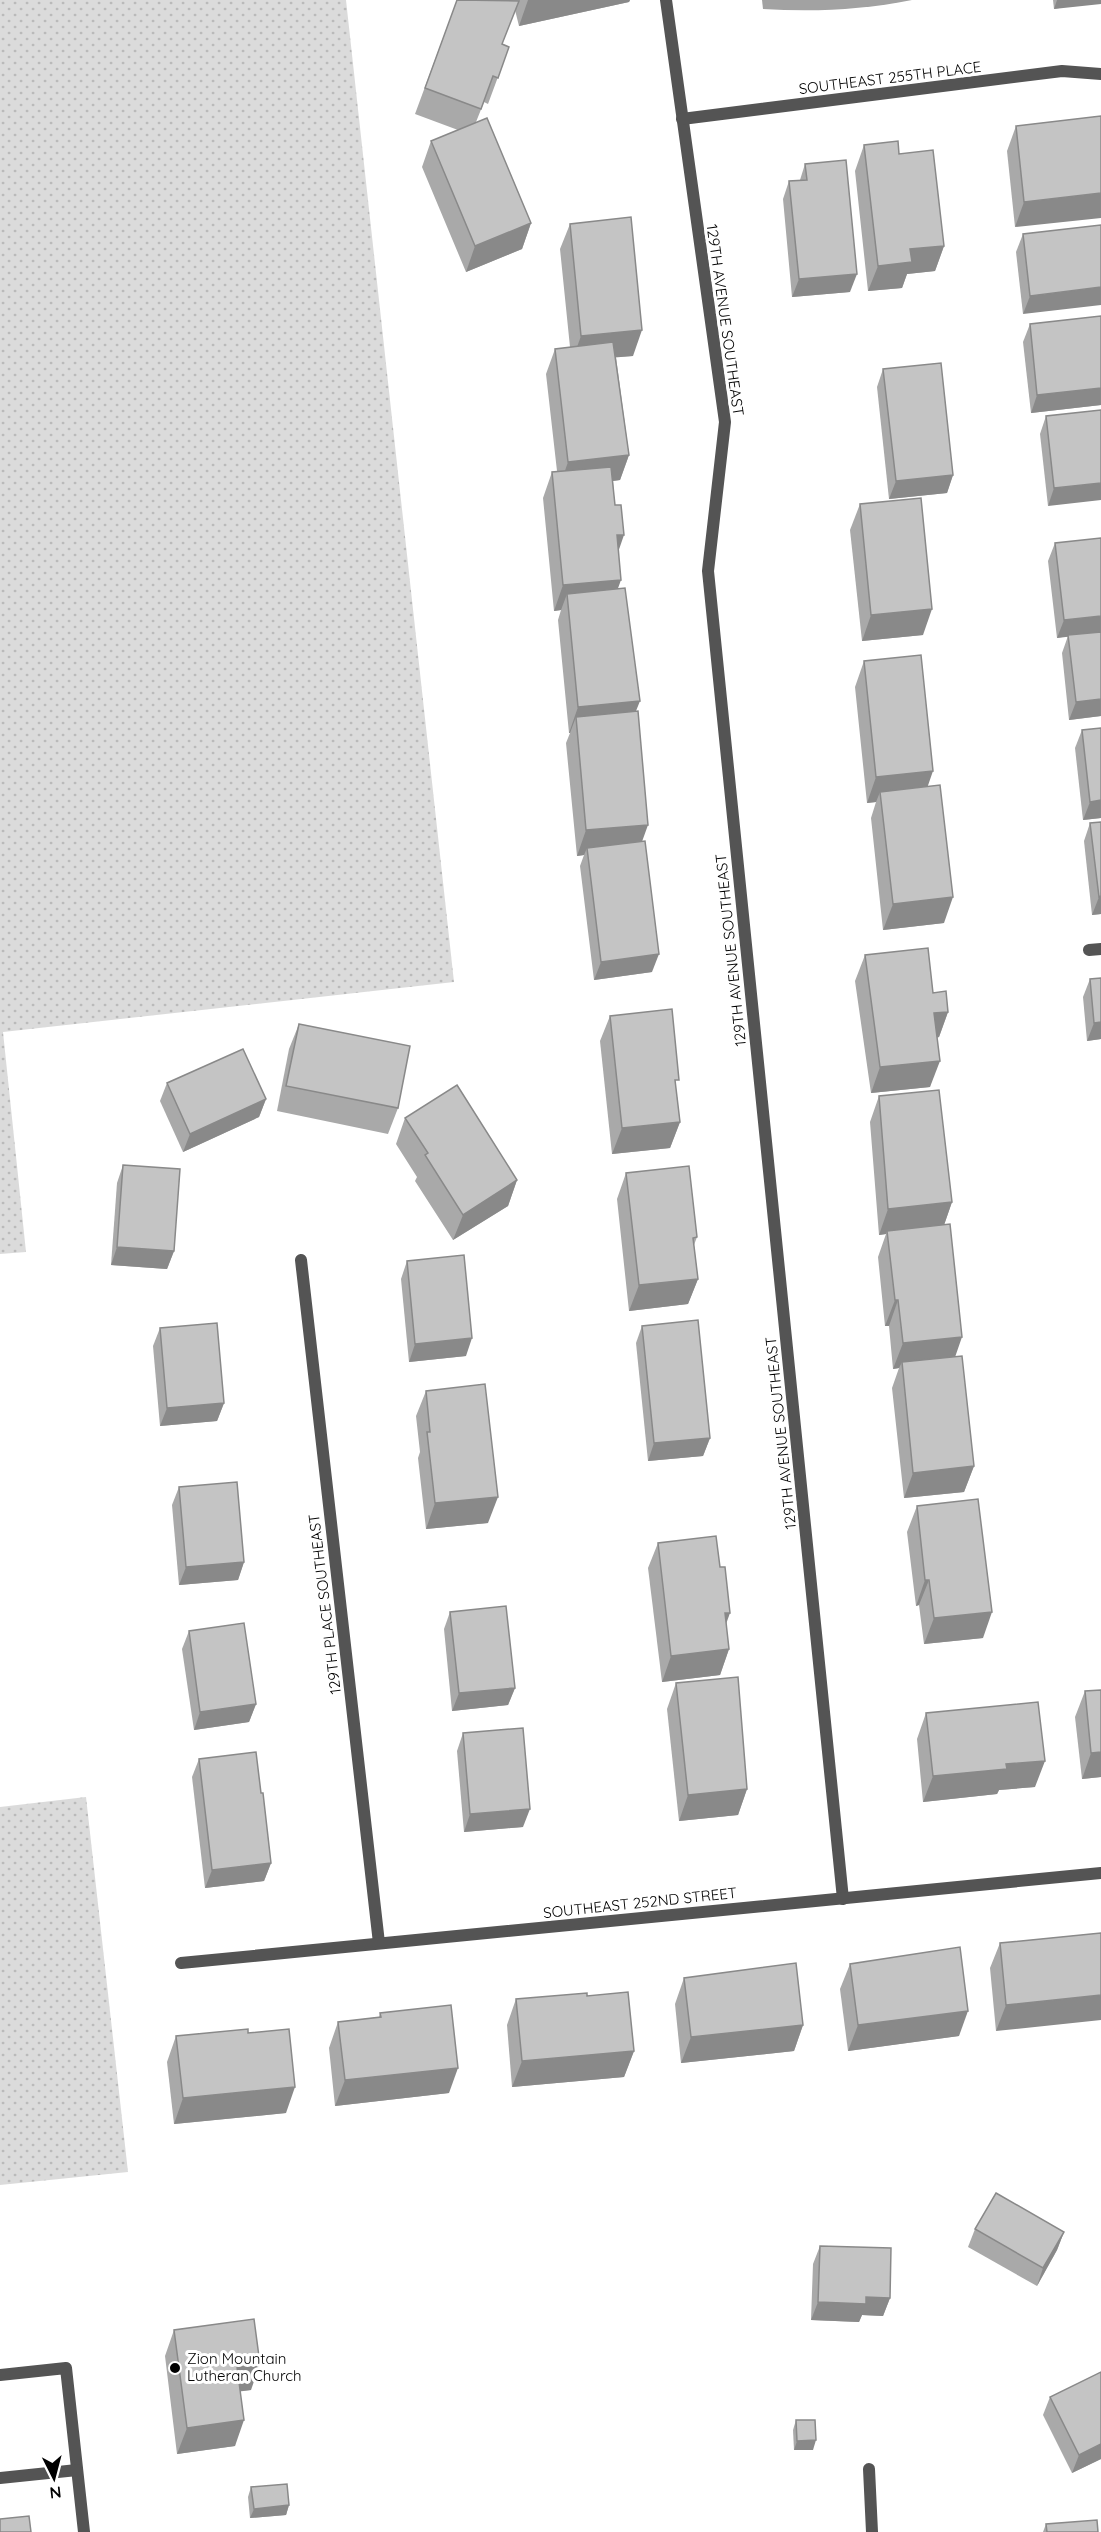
<svg xmlns="http://www.w3.org/2000/svg" width="1101" height="2532" viewBox="0 0 1101 2532" font-family="Quicksand,sans-serif">
<style>
.grass{fill:url(#grass-dots)}
.water{fill:#a2a2a2}
.lines{fill:none;stroke-linecap:round;stroke-linejoin:round}
.service{stroke:#545454;stroke-width:12}
.minor{stroke:#545454;stroke-width:12}
.wall{fill:#a9a9a9}
.shaded-wall{fill:#898989}
.building{fill:#c4c4c4;stroke:#898989;stroke-width:1.5}
.poi-dot{fill:#000;stroke:#fff;stroke-width:2}
.labels{text-anchor:middle;stroke-width:6;stroke-linejoin:round;paint-order:stroke}
.street-label{font-size:15px;fill:#000;stroke:#fff}
.poi-label{font-size:15px;fill:#000;stroke:#fff;text-anchor:start}
</style>
<defs>
<pattern id="grass-dots" width="8" height="8" patternUnits="userSpaceOnUse" patternTransform="scale(1.5)"><rect width="8" height="8" fill="#dbdbdb"/><path d="M2 2h.1M6 6h.1" fill="none" stroke="#bababa" stroke-width="1.8" stroke-linecap="round"/></pattern>
</defs>
<rect width="100%" height="100%" fill="#fff"/>
<g class="grass">
<polygon points="0,0 346,0 454,982 3,1032 26,1252 0,1254"/>
<polygon points="86,1797 128,2172 0,2185 0,1807"/>
</g>
<path class="water" d="M762,0h150c-50,10 -98,12 -149,9z"/>
<g class="lines">
<g class="service">
<polyline points="1089,950 1101,949"/>
<polyline points="0,2375 66,2368 84,2532"/>
<polyline points="0,2478 77,2470"/>
</g>
<g class="minor">
<polyline points="666,0 725,422 708,571 843,1899"/>
<polyline points="682,119 1062,71 1101,74"/>
<polyline points="301,1260 379,1943"/>
<polyline points="181,1963 1101,1873"/>
<polyline points="869,2469 872,2532"/>
</g>
</g>
<g class="wall">
<polygon points="457,0 630,0 629,2 519,26 515,10 502,44 509,47 488,104 484,102 476,122 531,223 522,249 466,272 422,167 431,141 458,130 415,114"/>
<polygon points="1053,0 1101,0 1054,9"/>
<polygon points="1101,116 1015,227 1007,151 1016,126"/>
<polygon points="864,145 899,154 944,246 935,271 907,274 902,288 868,291 855,171"/>
<polygon points="805,164 850,292 792,297 783,199 789,181 800,180"/>
<polygon points="570,224 633,356 616,357 629,455 620,480 613,481 618,550 618,589 636,711 642,842 652,972 594,980 580,866 584,855 577,856 566,743 570,733 569,733 558,620 561,610 554,611 543,498 552,472 557,471 546,374 555,349 570,347 560,249"/>
<polygon points="1101,225 1023,314 1016,252 1023,234"/>
<polygon points="1101,316 1101,405 1031,413 1023,342 1030,324"/>
<polygon points="883,369 953,475 947,493 889,499 877,387"/>
<polygon points="1101,410 1048,506 1040,434 1046,416"/>
<polygon points="860,504 923,635 862,641 850,530"/>
<polygon points="1055,543 1101,716 1069,720 1062,653 1068,636 1057,638 1048,561"/>
<polygon points="864,661 927,787 944,923 883,930 871,818 876,802 867,803 855,687"/>
<polygon points="1101,728 1101,818 1083,820 1075,748 1082,730"/>
<polygon points="1101,822 1101,914 1092,915 1084,841 1090,823"/>
<polygon points="865,955 933,993 948,1012 939,1037 937,1038 930,1087 871,1093 855,981"/>
<polygon points="1090,979 1101,1039 1087,1041 1083,997"/>
<polygon points="610,1016 676,1088 680,1122 670,1148 612,1154 600,1041"/>
<polygon points="299,1024 398,1108 388,1134 277,1111 289,1049"/>
<polygon points="167,1083 266,1099 259,1117 183,1152 160,1101"/>
<polygon points="879,1096 952,1202 944,1225 955,1356 974,1466 964,1492 904,1498 892,1388 899,1368 893,1369 889,1326 885,1326 878,1257 886,1234 879,1235 870,1122"/>
<polygon points="405,1118 517,1180 508,1206 453,1240 415,1181 417,1177 396,1144"/>
<polygon points="123,1165 174,1251 167,1269 111,1265 117,1183"/>
<polygon points="626,1173 697,1237 694,1245 698,1279 688,1304 629,1311 617,1199"/>
<polygon points="407,1261 466,1356 409,1362 401,1279"/>
<polygon points="642,1326 710,1438 703,1456 648,1461 636,1343"/>
<polygon points="160,1328 224,1403 217,1421 160,1426 153,1346"/>
<polygon points="426,1391 488,1523 426,1529 418,1458 420,1452 416,1416"/>
<polygon points="179,1487 244,1562 238,1580 179,1585 172,1505"/>
<polygon points="917,1506 983,1638 924,1644 919,1605 916,1606 907,1532"/>
<polygon points="658,1543 726,1624 729,1649 720,1675 662,1682 648,1568"/>
<polygon points="450,1612 515,1688 508,1705 452,1711 444,1629"/>
<polygon points="189,1631 256,1704 249,1722 194,1730 182,1649"/>
<polygon points="676,1683 747,1789 738,1815 679,1821 667,1709"/>
<polygon points="1101,1690 1101,1777 1082,1779 1075,1717 1085,1691"/>
<polygon points="926,1713 1035,1787 999,1790 997,1794 923,1802 917,1739"/>
<polygon points="463,1733 523,1827 464,1832 457,1751"/>
<polygon points="199,1759 261,1793 271,1863 264,1881 205,1888 192,1777"/>
<polygon points="1101,1933 996,2031 990,1968 1000,1943"/>
<polygon points="850,1964 959,2036 848,2051 840,1989"/>
<polygon points="684,1978 803,2025 794,2051 681,2063 675,2004"/>
<polygon points="587,1996 634,2051 624,2077 512,2087 507,2025 516,1999"/>
<polygon points="380,2013 449,2093 335,2106 329,2048 338,2022 379,2017"/>
<polygon points="248,2033 286,2113 174,2124 167,2062 176,2036"/>
<polygon points="975,2229 1064,2232 1057,2250 1037,2286 968,2247"/>
<polygon points="820,2246 890,2298 883,2316 862,2315 859,2322 811,2320 813,2264"/>
<polygon points="174,2330 251,2390 240,2391 235,2446 177,2454 165,2356"/>
<polygon points="1050,2397 1101,2459 1072,2473 1043,2415"/>
<polygon points="796,2420 813,2450 794,2450 793,2430"/>
<polygon points="251,2487 289,2505 286,2515 250,2518 248,2497"/>
<polygon points="1046,2524 1098,2532 1043,2532"/>
</g>
<g class="shaded-wall">
<polygon points="528,0 630,0 629,2 519,26"/>
<polygon points="1057,0 1101,0 1101,4 1054,9"/>
<polygon points="1101,193 1101,218 1015,227 1024,202"/>
<polygon points="531,223 522,249 466,272 475,246"/>
<polygon points="944,246 935,271 907,274 902,288 868,291 878,266 910,249"/>
<polygon points="857,274 850,292 792,297 799,279"/>
<polygon points="1101,287 1101,305 1023,314 1030,296"/>
<polygon points="642,330 633,356 572,361 581,336"/>
<polygon points="1101,388 1101,405 1031,413 1037,395"/>
<polygon points="629,455 620,480 559,488 568,462"/>
<polygon points="953,475 947,493 889,499 896,481"/>
<polygon points="1101,483 1101,500 1048,506 1054,488"/>
<polygon points="617,535 624,535 615,561"/>
<polygon points="621,580 612,605 567,594 561,610 554,611 563,585"/>
<polygon points="932,609 923,635 862,641 871,615"/>
<polygon points="1101,616 1101,633 1057,638 1064,620"/>
<polygon points="1101,699 1101,716 1069,720 1076,702"/>
<polygon points="640,701 630,726 576,717 570,733 569,733 578,707"/>
<polygon points="933,771 924,797 880,792 876,802 867,803 876,777"/>
<polygon points="1101,800 1101,818 1083,820 1090,802"/>
<polygon points="648,825 639,850 587,848 584,855 577,856 586,830"/>
<polygon points="1101,896 1101,914 1092,915 1099,897"/>
<polygon points="953,897 944,923 883,930 893,904"/>
<polygon points="659,954 652,972 594,980 601,962"/>
<polygon points="948,1012 939,1037 925,1039 934,1013"/>
<polygon points="1101,1022 1101,1039 1087,1041 1094,1023"/>
<polygon points="940,1061 930,1087 871,1093 880,1067"/>
<polygon points="266,1099 259,1117 183,1152 190,1134"/>
<polygon points="680,1122 670,1148 612,1154 622,1128"/>
<polygon points="517,1180 508,1206 453,1240 463,1215"/>
<polygon points="952,1202 943,1228 887,1231 886,1234 879,1235 888,1209"/>
<polygon points="117,1247 174,1251 167,1269 111,1265"/>
<polygon points="698,1279 688,1304 629,1311 639,1285"/>
<polygon points="895,1300 898,1300 889,1326 885,1326"/>
<polygon points="962,1337 953,1363 902,1362 899,1368 893,1369 903,1343"/>
<polygon points="472,1338 466,1356 409,1362 415,1344"/>
<polygon points="224,1403 217,1421 160,1426 167,1408"/>
<polygon points="710,1438 703,1456 648,1461 654,1443"/>
<polygon points="974,1466 964,1492 904,1498 913,1473"/>
<polygon points="498,1497 488,1523 426,1529 435,1503"/>
<polygon points="244,1562 238,1580 179,1585 186,1567"/>
<polygon points="925,1580 929,1580 919,1605 916,1606"/>
<polygon points="992,1612 983,1638 924,1644 934,1618"/>
<polygon points="725,1613 730,1613 721,1638"/>
<polygon points="729,1649 720,1675 662,1682 671,1656"/>
<polygon points="515,1688 508,1705 452,1711 459,1693"/>
<polygon points="256,1704 249,1722 194,1730 200,1712"/>
<polygon points="1101,1752 1101,1777 1082,1779 1091,1753"/>
<polygon points="1045,1761 1035,1787 999,1790 997,1794 923,1802 933,1776 1006,1764"/>
<polygon points="747,1789 738,1815 679,1821 688,1795"/>
<polygon points="530,1809 523,1827 464,1832 470,1814"/>
<polygon points="271,1863 264,1881 205,1888 212,1870"/>
<polygon points="1101,1995 1101,2020 996,2031 1006,2005"/>
<polygon points="968,2011 959,2036 848,2051 858,2025"/>
<polygon points="803,2025 794,2051 681,2063 691,2037"/>
<polygon points="634,2051 624,2077 512,2087 522,2061"/>
<polygon points="458,2068 449,2093 335,2106 345,2080"/>
<polygon points="295,2087 286,2113 174,2124 183,2098"/>
<polygon points="1064,2232 1057,2250 1037,2286 1043,2268"/>
<polygon points="866,2297 890,2298 883,2316 862,2315 859,2322 811,2320 818,2302"/>
<polygon points="260,2364 251,2390 228,2393 237,2367"/>
<polygon points="244,2420 235,2446 177,2454 187,2428"/>
<polygon points="816,2440 813,2450 794,2450 797,2441"/>
<polygon points="1101,2444 1101,2459 1072,2473 1079,2455"/>
<polygon points="289,2505 286,2515 250,2518 254,2509"/>
</g>
<g class="building">
<polygon points="457,0 519,1 502,44 509,47 498,78 493,76 481,109 425,88"/>
<polygon points="1101,116 1101,193 1024,202 1016,126"/>
<polygon points="487,118 531,223 475,246 431,141"/>
<polygon points="898,141 899,154 933,150 944,246 910,249 912,262 878,266 864,145"/>
<polygon points="846,160 857,274 799,279 789,181 807,180 805,164"/>
<polygon points="631,217 642,330 581,336 570,224"/>
<polygon points="1101,225 1101,287 1030,296 1023,234"/>
<polygon points="1101,316 1101,388 1037,395 1030,324"/>
<polygon points="613,342 629,455 568,462 555,349"/>
<polygon points="941,363 953,475 896,481 883,369"/>
<polygon points="1101,410 1101,483 1054,488 1046,416"/>
<polygon points="611,467 615,505 621,505 624,535 617,535 621,580 563,585 552,472"/>
<polygon points="921,498 932,609 871,615 860,504"/>
<polygon points="1101,538 1101,616 1064,620 1055,543"/>
<polygon points="625,588 640,701 578,707 567,594"/>
<polygon points="1101,632 1101,699 1076,702 1068,635"/>
<polygon points="921,655 933,771 876,777 864,661"/>
<polygon points="638,711 648,825 586,830 576,717"/>
<polygon points="1101,728 1101,800 1090,802 1082,730"/>
<polygon points="940,785 953,897 893,904 880,792"/>
<polygon points="1101,822 1101,896 1099,897 1090,823"/>
<polygon points="645,841 659,954 601,962 587,848"/>
<polygon points="928,948 933,993 946,991 948,1012 934,1013 940,1061 880,1067 865,955"/>
<polygon points="1101,978 1101,1022 1094,1023 1090,979"/>
<polygon points="672,1009 679,1080 675,1080 680,1122 622,1128 610,1016"/>
<polygon points="299,1024 410,1046 398,1108 286,1086"/>
<polygon points="243,1049 266,1099 190,1134 167,1083"/>
<polygon points="457,1085 517,1180 463,1215 425,1155 428,1153 405,1118"/>
<polygon points="939,1090 952,1202 888,1209 879,1096"/>
<polygon points="123,1165 180,1169 174,1251 117,1247"/>
<polygon points="689,1166 697,1237 693,1238 698,1279 639,1285 626,1173"/>
<polygon points="950,1224 962,1337 903,1343 898,1300 895,1300 887,1231"/>
<polygon points="464,1255 472,1338 415,1344 407,1261"/>
<polygon points="698,1320 710,1438 654,1443 642,1326"/>
<polygon points="217,1323 224,1403 167,1408 160,1328"/>
<polygon points="962,1356 974,1466 913,1473 902,1362"/>
<polygon points="485,1384 498,1497 435,1503 427,1432 430,1432 426,1391"/>
<polygon points="237,1482 244,1562 186,1567 179,1487"/>
<polygon points="978,1499 992,1612 934,1618 929,1580 925,1580 917,1506"/>
<polygon points="716,1536 720,1567 725,1567 730,1613 725,1613 729,1649 671,1656 658,1543"/>
<polygon points="506,1606 515,1688 459,1693 450,1612"/>
<polygon points="244,1623 256,1704 200,1712 189,1631"/>
<polygon points="738,1677 747,1789 688,1795 676,1683"/>
<polygon points="1101,1690 1101,1752 1091,1753 1085,1691"/>
<polygon points="1038,1702 1045,1761 1006,1764 1007,1769 933,1776 926,1713"/>
<polygon points="523,1728 530,1809 470,1814 463,1733"/>
<polygon points="256,1752 261,1793 263,1793 271,1863 212,1870 199,1759"/>
<polygon points="1101,1933 1101,1995 1006,2005 1000,1943"/>
<polygon points="960,1947 968,2011 858,2025 850,1964"/>
<polygon points="796,1963 803,2025 691,2037 684,1978"/>
<polygon points="628,1992 634,2051 522,2061 516,1999 587,1993 587,1996"/>
<polygon points="451,2005 458,2068 345,2080 338,2022 381,2017 380,2013"/>
<polygon points="248,2029 248,2033 289,2029 295,2087 183,2098 176,2036"/>
<polygon points="996,2193 1064,2232 1043,2268 975,2229"/>
<polygon points="820,2246 891,2248 890,2298 866,2297 866,2304 818,2302"/>
<polygon points="254,2319 260,2364 237,2367 244,2420 187,2428 174,2330"/>
<polygon points="1101,2372 1101,2444 1079,2455 1050,2397"/>
<polygon points="796,2420 815,2420 816,2440 797,2441"/>
<polygon points="287,2484 289,2505 254,2509 251,2487"/>
<polygon points="29,2516 31,2532 0,2532 0,2519"/>
<polygon points="1097,2520 1098,2532 1047,2532 1046,2524"/>
</g>
<circle class="poi-dot" cx="175" cy="2368" r="6"/>
<g class="labels">
<g class="street-label">
<text transform="translate(890 78) rotate(-7)" y="5">SOUTHEAST 255TH PLACE</text>
<text transform="translate(725 320) rotate(82)" y="5">129TH AVENUE SOUTHEAST</text>
<text transform="translate(731 950) rotate(-96)" y="5">129TH AVENUE SOUTHEAST</text>
<text transform="translate(781 1433) rotate(-96)" y="5">129TH AVENUE SOUTHEAST</text>
<text transform="translate(325 1604) rotate(-97)" y="5">129TH PLACE SOUTHEAST</text>
<text transform="translate(640 1903) rotate(-6)" y="5">SOUTHEAST 252ND STREET</text>
</g>
<g class="poi-label">
<text x="187" y="2364">Zion Mountain<tspan x="187" dy="17">Lutheran Church</tspan></text>
</g>
</g>
<g transform="translate(54 2478) rotate(174)" stroke="#ffffff" stroke-width="4.5" paint-order="stroke">
<path d="M0-4.5L10 22L0 15L-10 22Z" fill="#000000"/>
<text y="-9" font-size="16" font-weight="bold" text-anchor="middle" fill="#000000">N</text>
</g>
</svg>
